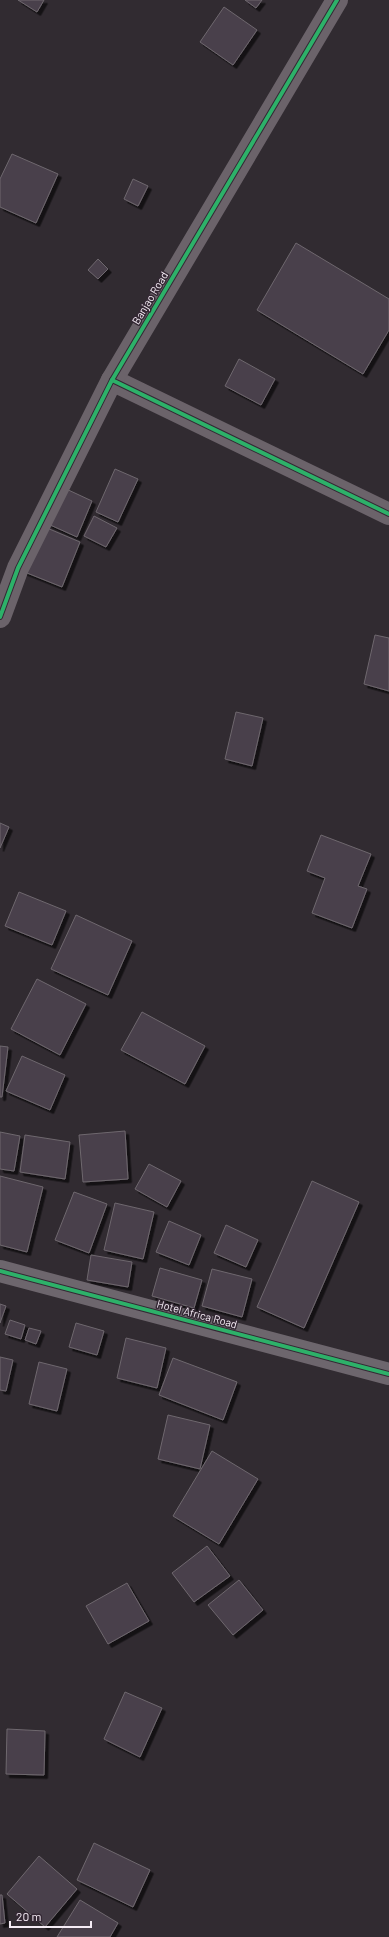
<svg xmlns="http://www.w3.org/2000/svg" width="389" height="1937" viewBox="0 0 389 1937" font-family="Barlow,sans-serif">
<style>
.building{fill:#4a3f4b;stroke:#6e686e;filter:url(#shadow)}
.lines{fill:none;stroke-linecap:round;stroke-linejoin:round}
.street{stroke:#6b636a;stroke-width:22}
.secondary{stroke:#6d666d;stroke-width:22}
.cycleway-casing{stroke:#342834;stroke-width:6}
.cycleway{stroke:#2db169;stroke-width:4}
.labels{text-anchor:middle;stroke-width:3;stroke-linejoin:round;paint-order:stroke}
.street-label{font-size:11px;fill:#f5ecf5;stroke:#342834}
</style>
<defs>
<filter id="shadow"><feDropShadow dx="3.5" dy="3.5" stdDeviation="0" flood-color="#0009"/></filter>
</defs>
<rect width="100%" height="100%" fill="#312b31"/>
<g class="building">
<polygon points="18,0 44,0 37,12"/>
<polygon points="245,0 262,0 256,8"/>
<polygon points="224,7 257,30 233,65 200,42"/>
<polygon points="12,154 58,174 36,223 0,207 0,179"/>
<polygon points="133,179 148,186 138,206 124,199"/>
<polygon points="296,243 389,299 389,330 363,374 257,310"/>
<polygon points="98,259 108,269 98,279 88,270"/>
<polygon points="239,359 275,379 261,405 225,386"/>
<polygon points="115,469 138,479 118,522 96,512"/>
<polygon points="64,488 92,501 77,537 48,524"/>
<polygon points="94,516 117,528 106,547 84,536"/>
<polygon points="40,525 80,542 62,587 22,571"/>
<polygon points="375,635 389,638 389,691 364,684"/>
<polygon points="236,712 263,718 252,766 225,759"/>
<polygon points="0,823 9,827 0,848"/>
<polygon points="321,835 371,854 358,886 367,889 352,928 312,913 325,878 307,871"/>
<polygon points="19,892 66,911 52,945 5,926"/>
<polygon points="76,915 132,941 108,995 51,969"/>
<polygon points="37,979 86,1004 60,1055 11,1029"/>
<polygon points="142,1012 205,1046 185,1084 121,1050"/>
<polygon points="0,1046 8,1047 2,1097 0,1097"/>
<polygon points="22,1056 65,1075 50,1110 6,1091"/>
<polygon points="125,1131 128,1179 83,1182 79,1135"/>
<polygon points="0,1132 20,1136 14,1171 0,1169"/>
<polygon points="25,1135 70,1142 65,1179 20,1172"/>
<polygon points="149,1164 181,1181 167,1207 135,1189"/>
<polygon points="0,1176 43,1187 27,1252 0,1245"/>
<polygon points="312,1181 359,1202 304,1328 257,1307"/>
<polygon points="74,1192 107,1204 89,1253 55,1240"/>
<polygon points="115,1203 154,1212 143,1259 104,1250"/>
<polygon points="169,1221 201,1235 189,1265 156,1252"/>
<polygon points="226,1225 258,1240 246,1267 214,1253"/>
<polygon points="91,1255 132,1262 128,1287 87,1280"/>
<polygon points="160,1268 202,1280 194,1308 152,1296"/>
<polygon points="212,1269 252,1279 242,1317 202,1306"/>
<polygon points="0,1304 6,1306 0,1323"/>
<polygon points="10,1320 25,1325 21,1339 5,1334"/>
<polygon points="76,1323 104,1331 97,1355 69,1347"/>
<polygon points="29,1328 41,1331 36,1344 25,1340"/>
<polygon points="126,1338 166,1348 157,1388 117,1378"/>
<polygon points="0,1357 13,1360 6,1391 0,1390"/>
<polygon points="173,1358 237,1382 223,1420 159,1395"/>
<polygon points="39,1362 67,1369 57,1411 29,1404"/>
<polygon points="168,1415 210,1425 200,1469 158,1459"/>
<polygon points="212,1451 258,1479 219,1544 173,1516"/>
<polygon points="207,1546 230,1576 194,1602 172,1573"/>
<polygon points="239,1580 263,1610 233,1635 208,1605"/>
<polygon points="127,1583 149,1621 108,1644 86,1606"/>
<polygon points="125,1692 162,1708 140,1757 104,1739"/>
<polygon points="7,1729 45,1731 44,1775 6,1774"/>
<polygon points="94,1843 150,1870 133,1907 77,1880"/>
<polygon points="39,1856 77,1889 45,1927 7,1894"/>
<polygon points="0,1895 2,1895 5,1923 0,1924"/>
<polygon points="80,1900 118,1923 110,1937 57,1937"/>
</g>
<g class="lines">
<g class="street">
<polyline points="112,380 389,514"/>
<polyline points="0,617 18,568 112,380 337,0"/>
</g>
<polyline class="secondary" points="0,1271 389,1374"/>
<g class="cycleway-casing">
<g id="cycleway">
<polyline points="112,380 389,514"/>
<polyline points="0,617 18,568 112,380 337,0"/>
<polyline points="0,1271 389,1374"/>
</g>
</g>
<use href="#cycleway" class="cycleway"/>
</g>
<g class="labels">
<g class="street-label">
<text transform="translate(150 298) rotate(-59)" y="4">Banjao Road</text>
<text transform="translate(197 1314) rotate(15)" y="4">Hotel Africa Road</text>
</g>
</g>
<path d="M10 1921v6h81v-6" fill="none" stroke="#f5ecf5" stroke-width="2"/>
<text x="16" y="1921" font-size="12" fill="#f5ecf5" stroke="#342834" stroke-width="3" paint-order="stroke">20 m</text>
</svg>
